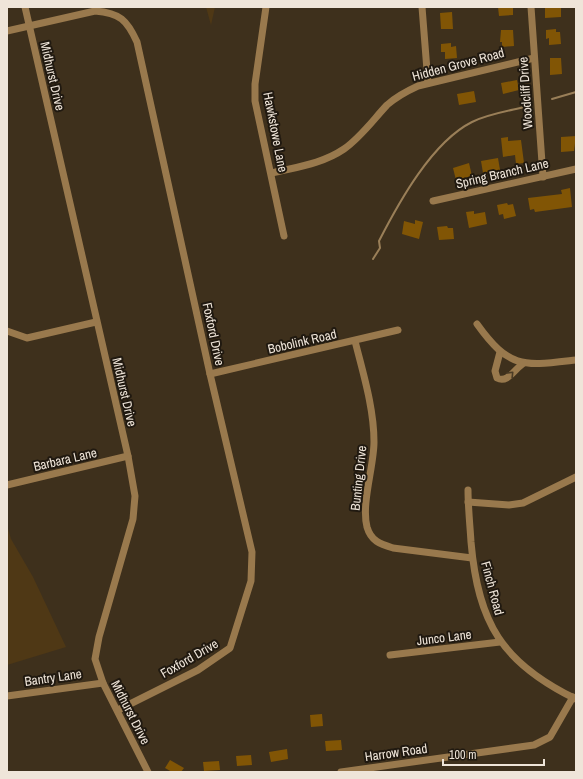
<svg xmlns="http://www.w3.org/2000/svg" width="583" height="779" viewBox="0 0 583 779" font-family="'Archivo Narrow',sans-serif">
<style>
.green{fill:#4f3815}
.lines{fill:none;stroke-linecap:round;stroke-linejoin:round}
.stream{stroke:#9a7f58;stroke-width:2}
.building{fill:#815505}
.minor{stroke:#99794d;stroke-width:7}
.oneway{stroke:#4a3b25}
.labels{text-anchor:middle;stroke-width:4;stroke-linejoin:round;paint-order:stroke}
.street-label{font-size:13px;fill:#efe5d9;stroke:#201910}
</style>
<rect width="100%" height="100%" fill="#3e301c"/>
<g class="green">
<polygon points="206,7 215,7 211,25"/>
<polygon points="7,525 11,539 33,577 66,647 7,665"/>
</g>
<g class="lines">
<g class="stream">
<polyline points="552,99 576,92"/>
<path d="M373,259l7,-11 -1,-7c20,-39 53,-99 93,-119 16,-8 36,-11 53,-15"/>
</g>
</g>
<g class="building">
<polygon points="498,7 513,7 513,15 499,16"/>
<polygon points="550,7 561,7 561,17 545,18 545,8"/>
<polygon points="452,12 453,29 441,29 440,13"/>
<polygon points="556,29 556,32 560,32 561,44 549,45 549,38 546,39 546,30"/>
<polygon points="501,30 513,30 514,46 502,47 502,42 500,42"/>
<polygon points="451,43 451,47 456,46 457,58 445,59 445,52 441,52 441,44"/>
<polygon points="550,58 561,58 562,74 550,75"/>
<polygon points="517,80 519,90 503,94 501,83"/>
<polygon points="474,91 476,102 459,105 457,94"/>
<polygon points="576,136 574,151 561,152 561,137"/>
<polygon points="508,137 508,141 521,140 524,163 516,164 515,155 503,157 501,138"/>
<polygon points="498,158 500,170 483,173 481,161"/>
<polygon points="469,163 472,176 456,180 453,168"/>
<polygon points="570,188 572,207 535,212 534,209 530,210 528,198 562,194 561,190"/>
<polygon points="507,203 508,205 513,204 516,216 504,219 503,214 499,215 497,205"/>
<polygon points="474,211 474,214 485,212 487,224 469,228 466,212"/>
<polygon points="415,220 423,222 419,239 402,234 404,221 415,224"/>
<polygon points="447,226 448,228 453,228 454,239 439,240 437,227"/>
<polygon points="322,714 323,726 311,727 310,715"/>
<polygon points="341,740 342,750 326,751 325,741"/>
<polygon points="287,749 288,759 271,762 269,752"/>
<polygon points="251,755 252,765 237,766 236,756"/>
<polygon points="170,760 184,768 181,772 172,772 165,768"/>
<polygon points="219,761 220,770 204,771 203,762"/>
</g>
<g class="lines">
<g class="minor">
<polyline points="25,7 128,456 135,496 133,519 99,637 95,659 103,683 148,772"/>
<polyline points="266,7 255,84 255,101 284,236"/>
<polyline points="422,7 428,83"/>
<polyline points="531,7 543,177"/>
<path d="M7,31l88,-20c25,2 32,9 42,31l73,332 42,178 -1,29 -21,67 -32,22 -80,40"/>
<path d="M272,173c24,-6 50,-9 72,-24 17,-12 29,-29 43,-44 9,-8 20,-14 31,-19l116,-28"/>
<polyline points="433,201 576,169"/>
<path d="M477,324c33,46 47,42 99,36"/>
<polyline points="7,331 27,338 96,322"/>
<path d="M355,341c8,32 19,67 19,101 0,24 -13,62 -7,85 4,14 13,17 26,21l79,10"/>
<path d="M500,352l-5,19 2,7c11,6 18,-10 27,-15"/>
<polyline points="210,374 398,330"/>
<polyline points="7,485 128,456"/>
<path d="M468,490c0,17 2,35 3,52 7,81 31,121 105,157"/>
<polyline points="468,502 509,505 523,503 576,477"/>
<polyline points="390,655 500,642"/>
<polyline points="7,696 103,683"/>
<polyline points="341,772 534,745 550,737 573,697"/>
</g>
</g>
<defs><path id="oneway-chevron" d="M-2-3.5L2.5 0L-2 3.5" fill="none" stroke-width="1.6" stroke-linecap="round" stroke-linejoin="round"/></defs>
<use class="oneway" href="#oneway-chevron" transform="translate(511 374) rotate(-46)"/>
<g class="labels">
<g class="street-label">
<text transform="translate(458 64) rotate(-15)" y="5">Hidden Grove Road</text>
<text transform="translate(53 76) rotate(77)" y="5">Midhurst Drive</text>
<text transform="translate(525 93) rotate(-94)" y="5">Woodcliff Drive</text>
<text transform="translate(276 132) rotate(79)" y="5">Hawkstowe Lane</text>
<text transform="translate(502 173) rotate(-13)" y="5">Spring Branch Lane</text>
<text transform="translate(214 334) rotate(78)" y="5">Foxford Drive</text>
<text transform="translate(302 341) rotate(-13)" y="5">Bobolink Road</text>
<text transform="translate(125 392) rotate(77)" y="5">Midhurst Drive</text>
<text transform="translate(65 459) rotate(-13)" y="5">Barbara Lane</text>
<text transform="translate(358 478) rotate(-84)" y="5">Bunting Drive</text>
<text transform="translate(493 588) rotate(75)" y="5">Finch Road</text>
<text transform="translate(444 637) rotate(-7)" y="5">Junco Lane</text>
<text transform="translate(189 658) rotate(-30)" y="5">Foxford Drive</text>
<text transform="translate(53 677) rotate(-8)" y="5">Bantry Lane</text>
<text transform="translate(131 712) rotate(63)" y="5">Midhurst Drive</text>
<text transform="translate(396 752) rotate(-8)" y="5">Harrow Road</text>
</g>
</g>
<rect width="583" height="779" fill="none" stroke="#efe5d9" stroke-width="16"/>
<path d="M443 759v6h101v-6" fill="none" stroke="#efe5d9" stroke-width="2"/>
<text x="449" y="759" font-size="12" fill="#efe5d9" stroke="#201910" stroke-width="3" paint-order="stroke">100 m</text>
</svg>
